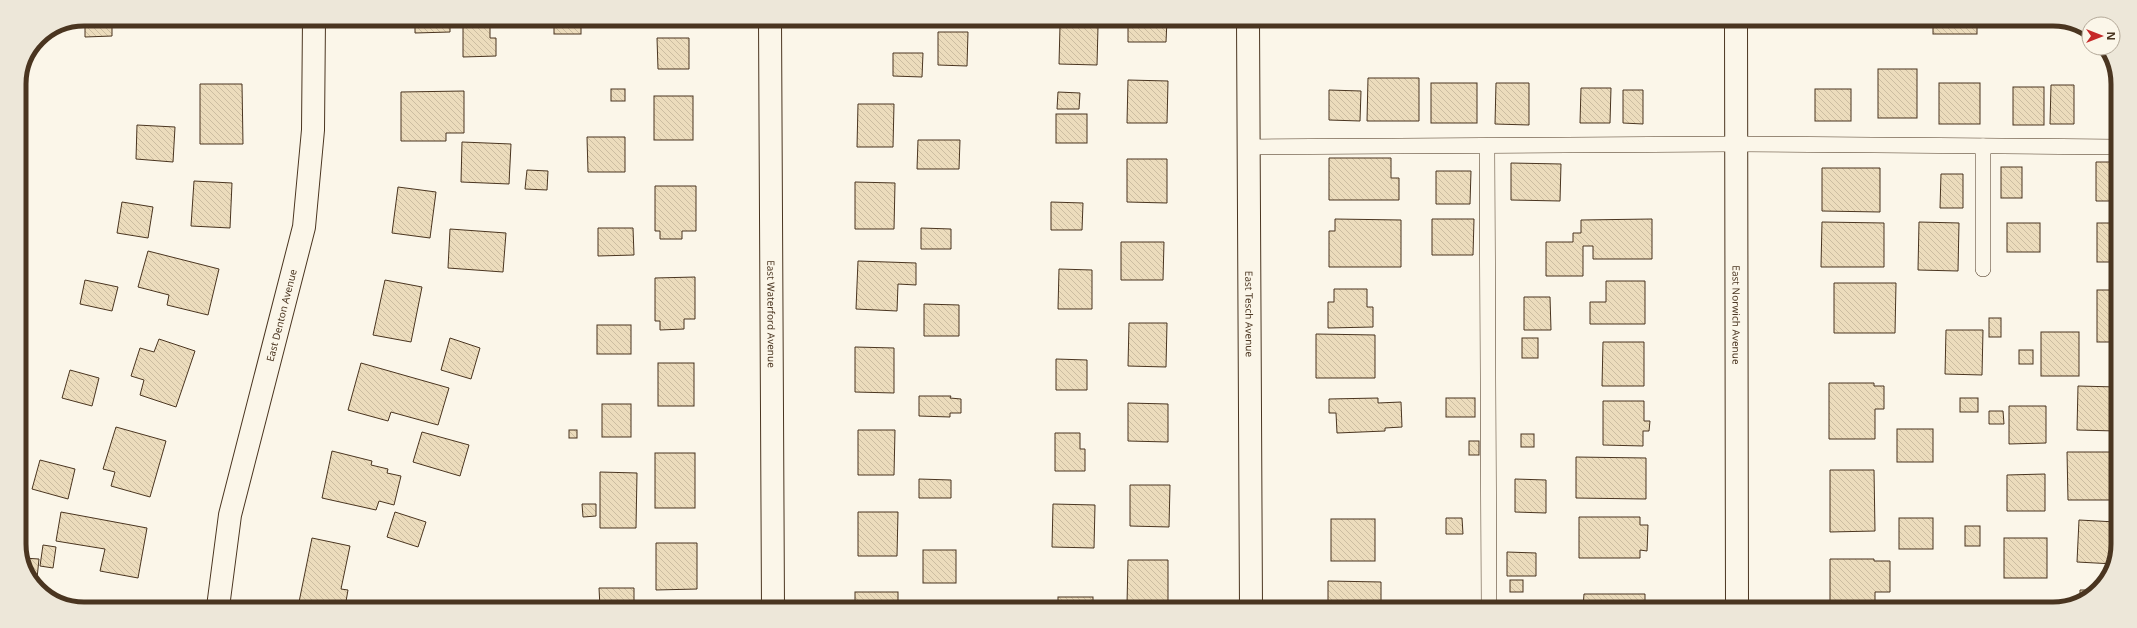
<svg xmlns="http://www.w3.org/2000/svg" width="2137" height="628" viewBox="0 0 2137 628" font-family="'Noto Sans',sans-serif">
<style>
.building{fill:url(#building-back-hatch);stroke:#4a3520}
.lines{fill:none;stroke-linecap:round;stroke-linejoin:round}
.lane-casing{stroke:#4a3520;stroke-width:16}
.street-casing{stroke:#4a3520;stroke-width:24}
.lane{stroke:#fbf6e9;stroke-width:15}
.street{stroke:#fbf6e9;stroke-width:22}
.labels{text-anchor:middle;stroke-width:3;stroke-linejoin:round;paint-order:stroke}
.street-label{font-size:10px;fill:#4a3520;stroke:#fbf6e9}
.rim{fill:none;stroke:#4a3520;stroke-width:5}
</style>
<defs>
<pattern id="building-back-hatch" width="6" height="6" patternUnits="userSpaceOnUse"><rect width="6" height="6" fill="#ecdcbc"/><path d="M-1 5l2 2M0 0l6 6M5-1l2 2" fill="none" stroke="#ccbda1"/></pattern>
</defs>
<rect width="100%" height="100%" fill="#fbf6e9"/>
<g class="building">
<polygon points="85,19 112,19 112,36 85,37"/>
<polygon points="415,19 450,19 450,32 415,33"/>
<polygon points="463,19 490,19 490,38 496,38 496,56 463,57"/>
<rect x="554" y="20" width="27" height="14"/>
<polygon points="1128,20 1167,20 1166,42 1128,42"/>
<rect x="1933" y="21" width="44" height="13"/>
<polygon points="1060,26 1098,27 1097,65 1059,64"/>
<polygon points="938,32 968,32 967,66 938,65"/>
<polygon points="657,38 689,38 689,69 658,69"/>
<polygon points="893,53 923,53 922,77 893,76"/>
<rect x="1878" y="69" width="39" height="49"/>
<polygon points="1368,78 1419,78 1419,121 1367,121"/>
<polygon points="1128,80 1168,81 1167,123 1127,123"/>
<rect x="1431" y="83" width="46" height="40"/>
<polygon points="1496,83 1529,83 1529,125 1495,124"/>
<rect x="1939" y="83" width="41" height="41"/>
<polygon points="200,84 242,84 243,144 200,144"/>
<polygon points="2051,85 2074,85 2074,124 2050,124"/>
<rect x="2013" y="87" width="31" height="38"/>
<polygon points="1581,88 1611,88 1610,123 1580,123"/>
<rect x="611" y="89" width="14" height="12"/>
<rect x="1815" y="89" width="36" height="32"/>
<polygon points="1329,90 1361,91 1360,121 1329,120"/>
<polygon points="1623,90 1643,90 1643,124 1623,123"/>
<polygon points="464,91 464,133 446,133 446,141 401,141 401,92"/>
<polygon points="1058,92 1080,93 1079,109 1057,109"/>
<rect x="654" y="96" width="39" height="44"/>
<polygon points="858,104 894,104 893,147 857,147"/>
<rect x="1056" y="114" width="31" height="29"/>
<polygon points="137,125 175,127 173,162 136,159"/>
<polygon points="587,137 625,137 625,172 588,172"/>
<polygon points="918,140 960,140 959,169 917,169"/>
<polygon points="462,142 511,144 509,184 461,182"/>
<polygon points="1329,158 1391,158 1391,178 1399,178 1399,200 1329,200"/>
<polygon points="1127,159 1167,159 1167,203 1127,202"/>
<polygon points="2096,162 2118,162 2117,201 2096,201"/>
<polygon points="1511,163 1561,164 1560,201 1511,200"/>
<rect x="2001" y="167" width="21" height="31"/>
<polygon points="1822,168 1880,168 1880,212 1822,211"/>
<polygon points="527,170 548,171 547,190 525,189"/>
<polygon points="1436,171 1471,171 1470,204 1436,204"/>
<polygon points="1941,174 1963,174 1963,208 1940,208"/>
<polygon points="194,181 232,183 230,228 191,226"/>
<polygon points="855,182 895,183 894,229 855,229"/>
<polygon points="655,186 696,186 696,231 682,231 682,239 660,239 660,231 655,231"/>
<polygon points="398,187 436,192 430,238 392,233"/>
<polygon points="122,202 153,207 148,238 117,233"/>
<polygon points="1051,202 1083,203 1082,230 1051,230"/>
<polygon points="1335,219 1401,220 1401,267 1329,267 1329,231 1335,231"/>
<polygon points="1432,219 1474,219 1473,255 1432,255"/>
<polygon points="1652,219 1652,259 1593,259 1593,246 1583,246 1583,276 1546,276 1546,242 1573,242 1573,233 1581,233 1581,220"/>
<polygon points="1822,222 1884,223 1884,267 1821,267"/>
<polygon points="1919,222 1959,223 1958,271 1918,270"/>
<rect x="2007" y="223" width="33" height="29"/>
<rect x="2097" y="223" width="20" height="39"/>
<polygon points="598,228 633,228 634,255 598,256"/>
<polygon points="921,228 951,229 951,249 921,249"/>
<polygon points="450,229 506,233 503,272 448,268"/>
<polygon points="1121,242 1164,242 1163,280 1121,280"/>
<polygon points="148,251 219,269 208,315 167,305 169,295 138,287"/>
<polygon points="858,261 916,263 916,285 898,284 897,311 856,309"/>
<polygon points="1059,269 1092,270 1092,309 1058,309"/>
<polygon points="695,277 695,319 684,319 684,329 660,330 660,321 655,321 655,278"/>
<polygon points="85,280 118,287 112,311 80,304"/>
<polygon points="385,280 422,287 411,342 373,335"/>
<polygon points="1606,281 1645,281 1645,324 1590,324 1590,302 1606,302"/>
<polygon points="1834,283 1896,283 1895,333 1834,333"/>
<polygon points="1334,289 1367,289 1367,307 1373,307 1373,327 1328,328 1328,302 1334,302"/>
<rect x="2097" y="290" width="20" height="52"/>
<polygon points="1524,297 1550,297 1551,330 1524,330"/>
<polygon points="924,304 959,305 959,336 924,336"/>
<rect x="1989" y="318" width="12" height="19"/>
<polygon points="1129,323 1167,323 1166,367 1128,366"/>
<rect x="597" y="325" width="34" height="29"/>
<polygon points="1946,330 1983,330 1982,375 1945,374"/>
<rect x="2041" y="332" width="38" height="44"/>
<polygon points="1316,334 1375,335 1375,378 1316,378"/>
<polygon points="450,338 480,348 471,379 441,370"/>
<rect x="1522" y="338" width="16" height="20"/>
<polygon points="159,339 195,351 176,407 140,395 144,380 131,376 140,348 154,352"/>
<polygon points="1603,342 1644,342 1644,386 1602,386"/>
<polygon points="855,347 894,348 894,393 855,392"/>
<rect x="2019" y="350" width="14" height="14"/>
<polygon points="1056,359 1087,360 1087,390 1056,390"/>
<polygon points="361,363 449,388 438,425 391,412 388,421 348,410"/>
<rect x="658" y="363" width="36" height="43"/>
<polygon points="70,370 99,378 92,406 62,398"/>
<polygon points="1829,383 1874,383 1874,386 1884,386 1884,409 1875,409 1875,439 1829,439"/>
<polygon points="2078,386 2117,387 2116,431 2077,430"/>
<polygon points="919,396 951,396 950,398 961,399 961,413 950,413 950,417 919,416"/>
<polygon points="1378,398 1378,403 1401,402 1402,427 1385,428 1385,431 1337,433 1336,413 1329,413 1329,399"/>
<rect x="1446" y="398" width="29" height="19"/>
<rect x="1960" y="398" width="18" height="14"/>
<polygon points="1603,401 1644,401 1644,421 1650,421 1649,431 1643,431 1643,446 1603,445"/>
<polygon points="1128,403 1168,404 1168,442 1128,441"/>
<rect x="602" y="404" width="29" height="33"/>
<polygon points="2009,406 2046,406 2046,443 2009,444"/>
<polygon points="1989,411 2003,411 2004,424 1989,424"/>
<polygon points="116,427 166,441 150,497 111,486 115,472 103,469"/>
<rect x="1897" y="429" width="36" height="33"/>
<rect x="569" y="430" width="8" height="8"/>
<polygon points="858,430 895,430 894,475 858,475"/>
<polygon points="422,432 469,445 460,476 413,462"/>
<polygon points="1055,433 1080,433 1080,449 1085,449 1085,471 1055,471"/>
<rect x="1521" y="434" width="13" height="13"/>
<rect x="1469" y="441" width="10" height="14"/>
<polygon points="332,451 372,461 371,465 388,469 387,473 401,476 394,505 379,501 376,510 322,498"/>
<polygon points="2067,452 2116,452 2116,500 2068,500"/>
<rect x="655" y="453" width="40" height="55"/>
<polygon points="1576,457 1646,458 1646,499 1576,498"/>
<polygon points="40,460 75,469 68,499 32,489"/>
<polygon points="1830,470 1874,470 1875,531 1830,532"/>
<polygon points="600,472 637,473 636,528 600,528"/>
<polygon points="2045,474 2045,511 2007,511 2007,475"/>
<polygon points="919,479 951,480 951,498 919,498"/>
<polygon points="1515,479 1546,480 1546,513 1515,512"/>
<polygon points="1130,485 1170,485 1169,527 1130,526"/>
<polygon points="582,504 596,504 596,516 583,517"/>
<polygon points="1053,504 1095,505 1094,548 1052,547"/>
<polygon points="61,512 147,528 138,578 100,571 105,549 56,541"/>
<polygon points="395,512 426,522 418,547 387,537"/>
<polygon points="858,512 898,512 897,556 858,556"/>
<polygon points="1579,517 1640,517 1640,525 1648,525 1647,551 1640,550 1640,558 1579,558"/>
<polygon points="1446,518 1462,518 1463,534 1446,534"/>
<rect x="1899" y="518" width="34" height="31"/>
<rect x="1331" y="519" width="44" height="42"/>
<polygon points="2079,520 2116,522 2116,561 2114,564 2077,562"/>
<rect x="1965" y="526" width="15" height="20"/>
<polygon points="312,538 350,546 341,589 348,590 345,607 298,607"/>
<rect x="2004" y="538" width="43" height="40"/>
<polygon points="656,543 697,543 697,589 656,590"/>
<polygon points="43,545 56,547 53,568 40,566"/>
<rect x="923" y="550" width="33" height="33"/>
<polygon points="1507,552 1536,553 1536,576 1507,576"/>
<polygon points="23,558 39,559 36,588 35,587"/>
<polygon points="1830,559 1874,559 1874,561 1890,561 1890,592 1875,592 1875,609 1830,609"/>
<polygon points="1128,560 1168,560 1168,605 1127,604"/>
<rect x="1510" y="580" width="13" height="12"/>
<polygon points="1328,581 1381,582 1381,608 1328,608"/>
<polygon points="599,588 634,588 634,607 600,607"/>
<polygon points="2080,590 2097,590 2093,596 2080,600"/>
<rect x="855" y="592" width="43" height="16"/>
<polygon points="1584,594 1645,594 1645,609 1583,608"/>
<rect x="1058" y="597" width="35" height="11"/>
<polygon points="1927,602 1927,609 1892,609 1892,603"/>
<rect x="2009" y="608" width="31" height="1"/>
</g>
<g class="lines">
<g class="lane-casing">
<g id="lane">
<polyline points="1487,146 1489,608"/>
<polyline points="1983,146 1983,269"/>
<polyline points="1248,147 1735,144 2118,147"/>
</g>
</g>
<g class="street-casing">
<g id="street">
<path id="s1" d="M770,20l3,588"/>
<path id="s2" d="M1248,20l3,588"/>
<path id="s3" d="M1736,21l1,588"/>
<path id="s4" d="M218,607l12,-92 74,-288 9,-97 1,-111"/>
</g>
</g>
<use href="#lane" class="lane"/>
<use href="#street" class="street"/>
</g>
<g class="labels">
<g class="street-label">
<text dy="4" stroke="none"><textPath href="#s1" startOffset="294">East Waterford Avenue</textPath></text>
<text dy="4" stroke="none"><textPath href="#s2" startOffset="294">East Tesch Avenue</textPath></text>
<text dy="4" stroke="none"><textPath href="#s4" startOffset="299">East Denton Avenue</textPath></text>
<text dy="4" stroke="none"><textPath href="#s3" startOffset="294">East Norwich Avenue</textPath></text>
</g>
</g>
<path d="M0 0H2137V628H0ZM84 26H2053A58 58 0 0 1 2111 84V544A58 58 0 0 1 2053 602H84A58 58 0 0 1 26 544V84A58 58 0 0 1 84 26Z" fill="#ede7d9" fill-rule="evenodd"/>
<path class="rim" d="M84 26H2053A58 58 0 0 1 2111 84V544A58 58 0 0 1 2053 602H84A58 58 0 0 1 26 544V84A58 58 0 0 1 84 26Z"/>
<g transform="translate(2101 36) rotate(90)"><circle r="19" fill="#fbf6e9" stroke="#b4a999"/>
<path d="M0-3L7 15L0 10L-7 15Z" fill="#c62828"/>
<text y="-6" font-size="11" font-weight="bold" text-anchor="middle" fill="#4a3520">N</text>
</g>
</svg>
